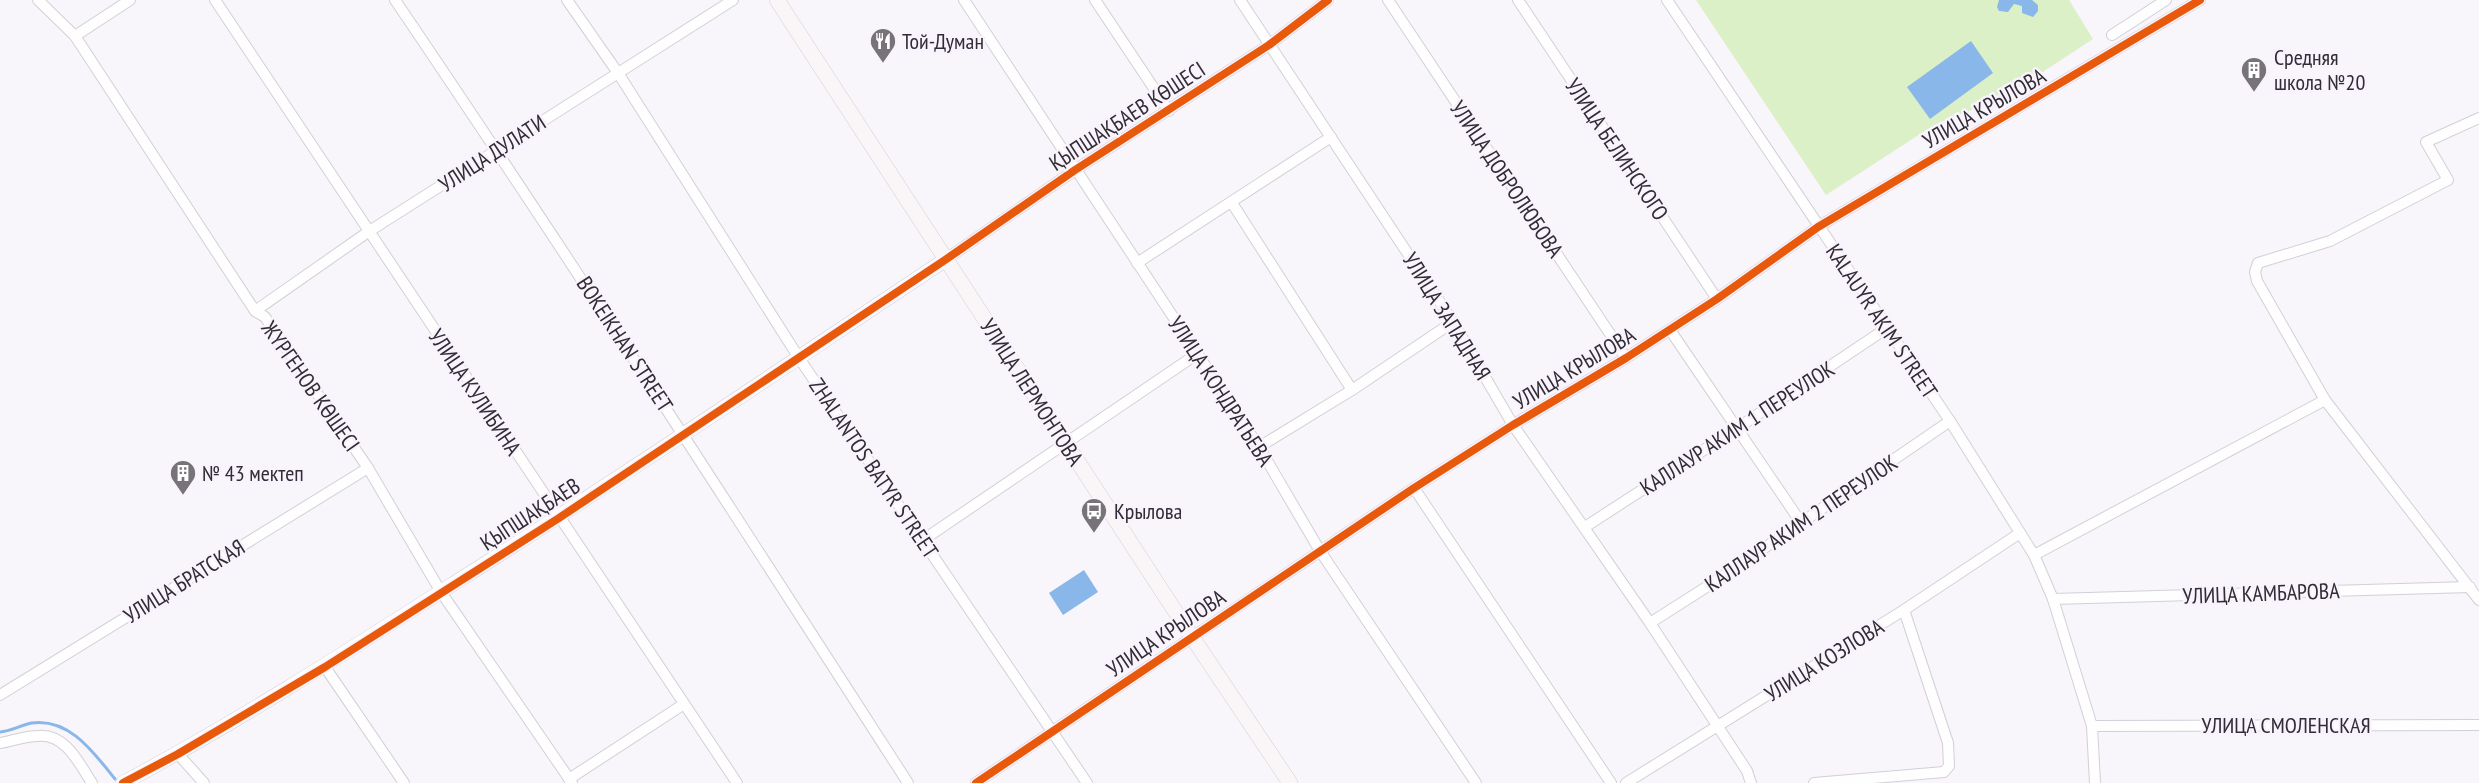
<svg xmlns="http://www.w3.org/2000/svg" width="2479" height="783" viewBox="0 0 2479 783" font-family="'PT Sans Narrow',sans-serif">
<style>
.green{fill:#dbf0c7}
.water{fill:#89b7e9}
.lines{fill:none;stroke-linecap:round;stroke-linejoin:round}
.stream{stroke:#89b7e9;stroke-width:3}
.minor-casing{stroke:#d3d0d5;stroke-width:12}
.tertiary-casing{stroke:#d3d0d5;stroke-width:15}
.secondary-casing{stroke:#d3d0d5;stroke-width:16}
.minor{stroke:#fefefe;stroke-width:10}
.tertiary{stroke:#fefefe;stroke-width:14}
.secondary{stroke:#faf6f8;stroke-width:15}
.cycleway-casing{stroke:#f9f3fd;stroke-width:11}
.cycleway{stroke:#e8590c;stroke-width:8}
.labels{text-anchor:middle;stroke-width:5;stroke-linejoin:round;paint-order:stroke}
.poi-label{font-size:22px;fill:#312d33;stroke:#f9f3fd;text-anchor:start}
.street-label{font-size:22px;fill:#312d33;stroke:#f9f3fd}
</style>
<rect width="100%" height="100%" fill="#f8f5fb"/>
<polygon class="green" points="1696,0 2069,0 2093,39 2006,96 1934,125 1826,195"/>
<g class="water">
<polygon points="1999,0 2032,0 2038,5 2038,11 2033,17 2022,13 2022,6 2014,4 2008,12 1999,11 1997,7"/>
<polygon points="1971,41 1993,73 1930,119 1907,87"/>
<polygon points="1084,570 1098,592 1063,615 1049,593"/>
</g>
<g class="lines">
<path class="stream" d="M0,732c11,-1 21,-7 32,-9 38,-5 62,30 83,56"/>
<g class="minor-casing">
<g id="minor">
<polyline points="38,0 75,36 255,311 265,317 368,468 441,592 572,783"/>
<polyline points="215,0 737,783"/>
<path d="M395,0c175,258 344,521 513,783"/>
<polyline points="567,0 618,73 799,358 1087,783"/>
<polyline points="964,0 1259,447 1320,551 1476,783"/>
<polyline points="1095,0 1169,111"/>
<polyline points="1240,0 1453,322 1513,425 1650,623 1747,771 1751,783"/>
<polyline points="1388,0 1626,358"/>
<polyline points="1518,0 1717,299"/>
<polyline points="1667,0 1950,421 2034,555 2053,599 2092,726 2095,783"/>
<polyline points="2112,35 2166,0"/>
<polyline points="75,36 130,0"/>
<polyline points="2479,118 2426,142 2448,180 2330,241 2258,263 2255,272 2257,281 2325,400 2479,600"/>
<polyline points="1232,203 1352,390"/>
<polyline points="945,260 1075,170 1269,45 1328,0"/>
<polyline points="1137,263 1331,137"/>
<polyline points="255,311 368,232 733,0"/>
<polyline points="1670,330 1802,524"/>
<polyline points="1259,447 1352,390 1453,322"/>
<polyline points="1414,488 1611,783"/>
<polyline points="1585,527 1736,429 1887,328"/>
<polyline points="923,540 1197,354"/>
<polyline points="2034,555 2325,400"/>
<polyline points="2053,599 2470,587"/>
<polyline points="1650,623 1719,579 1950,421"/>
<polyline points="325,667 404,783"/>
<polyline points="0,695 368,468"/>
<polyline points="2092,726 2479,725"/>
<path d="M0,743c12,-2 25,-7 38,-7 27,-3 41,27 54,47"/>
<polyline points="178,754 204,783"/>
<polyline points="569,779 684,704"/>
<polyline points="976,783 1414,488 1513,425 1626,358 1717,299 1818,227 2200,0"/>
<polyline points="1626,783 1904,610 2020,533"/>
<polyline points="1814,783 1944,772 1949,766 1948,743 1904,610"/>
</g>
</g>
<g class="tertiary-casing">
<path id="tertiary" d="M123,783c110,-59 214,-125 319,-192 170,-107 336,-220 503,-331"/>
</g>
<g class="secondary-casing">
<polyline id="secondary" points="777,0 1192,637 1290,783"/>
</g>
<use href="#minor" class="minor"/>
<use href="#tertiary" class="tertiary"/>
<use href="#secondary" class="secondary"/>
<g class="cycleway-casing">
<g id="cycleway">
<polyline points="123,783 178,754 325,667 559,518 945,260 1075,170 1269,45 1328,0"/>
<polyline points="976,783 1414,488 1513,425 1626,358 1717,299 1818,227 2200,0"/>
</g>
</g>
<use href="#cycleway" class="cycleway"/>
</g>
<defs>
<g id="restaurant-pin" transform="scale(1.35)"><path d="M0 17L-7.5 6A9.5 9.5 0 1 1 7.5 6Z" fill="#777379" stroke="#f9f3fd"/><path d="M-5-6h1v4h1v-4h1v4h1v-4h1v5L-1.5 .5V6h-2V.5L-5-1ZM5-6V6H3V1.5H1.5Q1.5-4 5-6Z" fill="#fff"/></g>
<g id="building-pin" transform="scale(1.35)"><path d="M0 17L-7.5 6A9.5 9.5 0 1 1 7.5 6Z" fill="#777379" stroke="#f9f3fd"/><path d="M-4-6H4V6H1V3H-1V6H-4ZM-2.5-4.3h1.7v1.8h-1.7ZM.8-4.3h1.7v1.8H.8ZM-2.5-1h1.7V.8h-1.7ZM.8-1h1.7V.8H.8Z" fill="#fff"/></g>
<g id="bus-pin" transform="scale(1.35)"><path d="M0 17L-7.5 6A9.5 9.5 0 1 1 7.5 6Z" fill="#777379" stroke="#f9f3fd"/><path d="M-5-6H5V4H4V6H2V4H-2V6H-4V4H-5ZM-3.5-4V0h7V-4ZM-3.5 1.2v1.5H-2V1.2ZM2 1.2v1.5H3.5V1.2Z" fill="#fff"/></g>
</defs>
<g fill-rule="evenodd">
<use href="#restaurant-pin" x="883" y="41"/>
<use href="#building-pin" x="2254" y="70"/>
<use href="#building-pin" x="183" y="473"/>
<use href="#bus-pin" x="1094" y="511"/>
</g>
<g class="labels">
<g class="poi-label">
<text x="902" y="49">Той-Думан</text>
<text x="2274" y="65">Средняя<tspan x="2274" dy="25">школа №20</tspan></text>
<text x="202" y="481">№ 43 мектеп</text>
<text x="1114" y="519">Крылова</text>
</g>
<g class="street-label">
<text transform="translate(1984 108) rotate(-30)" y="8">УЛИЦА КРЫЛОВА</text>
<text transform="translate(1127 116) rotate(-33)" y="8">ҚЫПШАҚБАЕВ КӨШЕСІ</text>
<text transform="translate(1617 149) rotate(56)" y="8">УЛИЦА БЕЛИНСКОГО</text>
<text transform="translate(492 153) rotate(-33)" y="8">УЛИЦА ДУЛАТИ</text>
<text transform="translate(1507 179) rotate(56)" y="8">УЛИЦА ДОБРОЛЮБОВА</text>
<text transform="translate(1447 316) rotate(58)" y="8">УЛИЦА ЗАПАДНАЯ</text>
<text transform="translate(1882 321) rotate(56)" y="8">KALAUYR AKIM STREET</text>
<text transform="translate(625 344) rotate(57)" y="8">BOKEIKHAN STREET</text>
<text transform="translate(1574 368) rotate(-31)" y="8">УЛИЦА КРЫЛОВА</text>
<text transform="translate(311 386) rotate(55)" y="8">ЖҮРГЕНОВ КӨШЕСІ</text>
<text transform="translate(1221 391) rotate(57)" y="8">УЛИЦА КОНДРАТЬЕВА</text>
<text transform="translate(475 392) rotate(56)" y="8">УЛИЦА КУЛИБИНА</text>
<text transform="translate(1032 392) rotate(57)" y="8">УЛИЦА ЛЕРМОНТОВА</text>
<text transform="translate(1737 428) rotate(-33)" y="8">КАЛЛАУР АКИМ 1 ПЕРЕУЛОК</text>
<text transform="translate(874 468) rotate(56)" y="8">ZHALANTOS BATYR STREET</text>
<text transform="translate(530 514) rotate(-33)" y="8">ҚЫПШАҚБАЕВ</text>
<text transform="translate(1801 523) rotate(-34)" y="8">КАЛЛАУР АКИМ 2 ПЕРЕУЛОК</text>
<text transform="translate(184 581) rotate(-32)" y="8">УЛИЦА БРАТСКАЯ</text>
<text transform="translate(2261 593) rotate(-2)" y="8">УЛИЦА КАМБАРОВА</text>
<text transform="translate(1166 633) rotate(-34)" y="8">УЛИЦА КРЫЛОВА</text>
<text transform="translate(1824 660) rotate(-32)" y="8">УЛИЦА КОЗЛОВА</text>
<text x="2286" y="733">УЛИЦА СМОЛЕНСКАЯ</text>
</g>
</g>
</svg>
